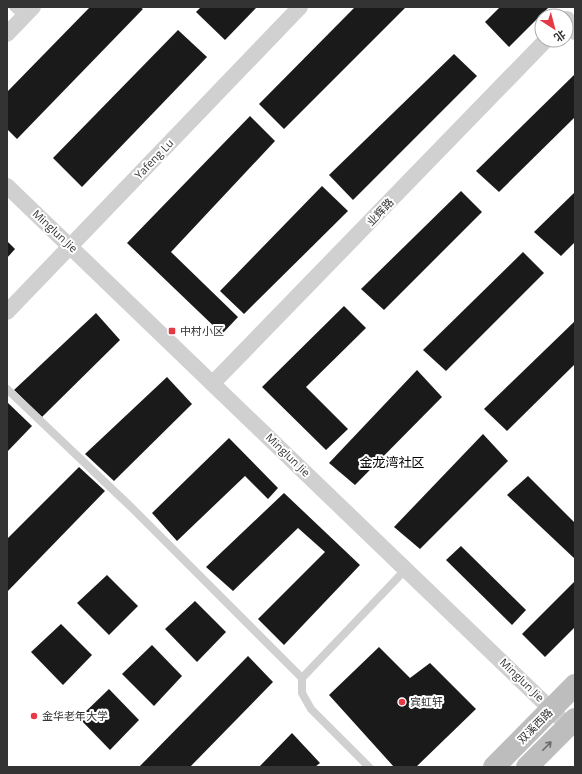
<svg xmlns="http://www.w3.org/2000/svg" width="582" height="774" viewBox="0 0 582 774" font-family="'Open Sans','Noto Sans SC',sans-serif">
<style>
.building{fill:#1a1a1a}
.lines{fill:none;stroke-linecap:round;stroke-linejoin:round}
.lane{stroke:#d0d0d0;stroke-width:8}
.street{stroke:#d0d0d0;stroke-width:16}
.secondary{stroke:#bdbdbd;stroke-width:22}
.oneway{stroke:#6a6a6a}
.poi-dot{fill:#e63946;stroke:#fff;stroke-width:1.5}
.labels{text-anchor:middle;stroke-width:4;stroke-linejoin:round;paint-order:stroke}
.street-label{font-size:11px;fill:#333;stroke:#fff}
.poi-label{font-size:11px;fill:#333;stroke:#fff;text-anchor:start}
.quarter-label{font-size:13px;fill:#000;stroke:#fff}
</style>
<rect width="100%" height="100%" fill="#fff"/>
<g class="building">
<polygon points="90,7 140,7 143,9 17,139 7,129 7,92"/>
<polygon points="201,7 257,7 225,40 196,12"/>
<polygon points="355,7 406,7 284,129 259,104"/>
<polygon points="500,7 549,7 509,47 485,22"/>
<polygon points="178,30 207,57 82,187 53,158"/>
<polygon points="454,54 477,76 353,200 329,175"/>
<polygon points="575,74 575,117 499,192 476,171"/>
<polygon points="250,116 275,141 171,252 238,317 222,334 127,243"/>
<polygon points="322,186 348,211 244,314 220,291"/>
<polygon points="461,191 482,212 384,310 361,289"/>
<polygon points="575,192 575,242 561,256 534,232"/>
<polygon points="7,241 15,249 7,258"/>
<polygon points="523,252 544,273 446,371 423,350"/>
<polygon points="344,306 366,328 306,387 348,429 326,450 262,387"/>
<polygon points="96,313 120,340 42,417 14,390"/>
<polygon points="575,321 575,364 507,431 484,409"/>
<polygon points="417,370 442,397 355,485 329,463"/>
<polygon points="167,377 192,404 114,481 85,454"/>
<polygon points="7,402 32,426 7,452"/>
<polygon points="483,434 508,461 420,549 394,527"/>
<polygon points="229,438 278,488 268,499 245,476 177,541 152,513"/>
<polygon points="79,467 105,491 7,592 7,539"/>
<polygon points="528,476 575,523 575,559 507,495"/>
<polygon points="284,493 360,565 284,645 258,619 325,552 298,528 233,591 206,567"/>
<polygon points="461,546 526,610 512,625 446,560"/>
<polygon points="107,575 138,606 109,635 77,603"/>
<polygon points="575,581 575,627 545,657 522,634"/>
<polygon points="195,601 226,632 197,662 165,629"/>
<polygon points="61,624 92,655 63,685 31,652"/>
<polygon points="152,645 182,676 154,706 122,674"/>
<polygon points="379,647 410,678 430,663 476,709 416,767 394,767 329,695"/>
<polygon points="248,656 273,682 190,767 139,767"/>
<polygon points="109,689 139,720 110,750 79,718"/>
<polygon points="292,733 320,763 315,767 259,767"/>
</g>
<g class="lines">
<g class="lane">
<polyline points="13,7 24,17"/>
<polyline points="7,389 131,507 302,678 302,693 311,709 369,767"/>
<polyline points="302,678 406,569"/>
</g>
<g class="street">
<polyline points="567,19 575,32"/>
<polyline points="7,34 33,7"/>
<polyline points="7,186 559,717"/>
<polyline points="7,312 300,7"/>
<polyline points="213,383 546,40"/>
</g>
<g class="secondary">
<polyline points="494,767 575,685"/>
<polyline points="527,767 575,719"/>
</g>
</g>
<defs><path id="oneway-shaft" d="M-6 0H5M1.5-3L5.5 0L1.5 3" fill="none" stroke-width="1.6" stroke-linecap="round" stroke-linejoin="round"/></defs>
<use class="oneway" href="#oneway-shaft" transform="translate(547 746) rotate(-45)"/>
<g class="poi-dot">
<rect x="168" y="327" width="8" height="8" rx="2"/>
<circle cx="402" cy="702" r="4"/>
<circle cx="34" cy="716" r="4"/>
</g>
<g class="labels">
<g class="street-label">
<text transform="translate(154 159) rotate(-46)" y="4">Yafeng Lu</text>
<text transform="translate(380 212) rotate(-46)" y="4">业辉路</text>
<text transform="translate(55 231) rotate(43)" y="4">Minglun Jie</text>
<text transform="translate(288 455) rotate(44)" y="4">Minglun Jie</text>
<text transform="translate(522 680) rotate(44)" y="4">Minglun Jie</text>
<text transform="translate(535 726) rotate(-45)" y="4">双溪西路</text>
</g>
<g class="poi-label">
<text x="180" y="335">中村小区</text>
<text x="410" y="706">宾虹轩</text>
<text x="42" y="720">金华老年大学</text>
</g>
<g class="quarter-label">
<text x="392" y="467">金龙湾社区</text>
</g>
</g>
<rect width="582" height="774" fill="none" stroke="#333333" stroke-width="16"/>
<g transform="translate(554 28) rotate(144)"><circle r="19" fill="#ffffff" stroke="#adadad"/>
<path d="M0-3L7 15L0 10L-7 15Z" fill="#e63946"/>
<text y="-6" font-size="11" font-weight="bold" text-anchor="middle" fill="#333333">北</text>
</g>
</svg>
